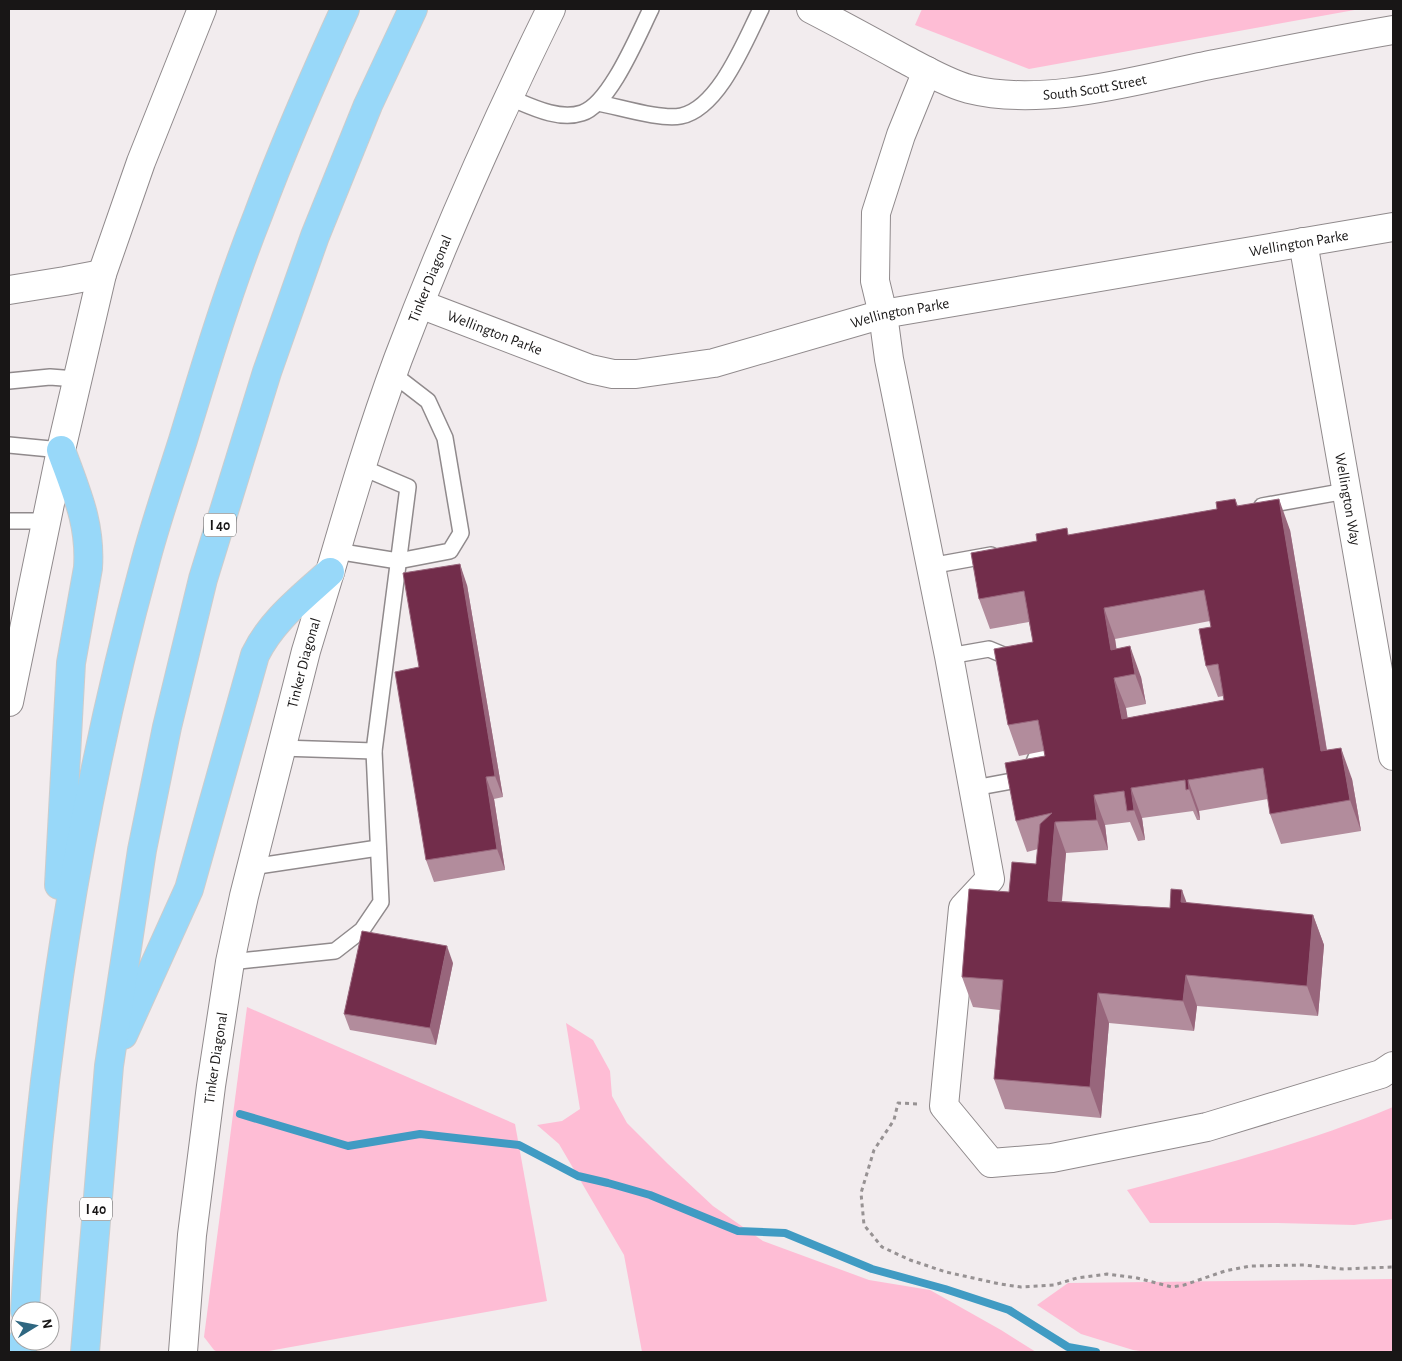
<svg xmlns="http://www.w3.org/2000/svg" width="1402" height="1361" viewBox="0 0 1402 1361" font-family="'Alegreya Sans',sans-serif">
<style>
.green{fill:#febdd5}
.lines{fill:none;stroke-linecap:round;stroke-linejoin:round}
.stream{stroke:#409bc3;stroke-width:8}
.service-casing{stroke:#908a8c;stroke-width:18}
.minor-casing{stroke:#908a8c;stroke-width:30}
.tertiary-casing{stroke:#908a8c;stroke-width:30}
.motorway-casing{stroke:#ccc;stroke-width:30}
.path{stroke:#979293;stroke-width:3;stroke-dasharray:4 4;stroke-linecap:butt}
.service{stroke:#fff;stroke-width:15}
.minor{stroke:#fff;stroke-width:28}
.tertiary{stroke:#fff;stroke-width:28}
.motorway{stroke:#98d8f9;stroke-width:28}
.wall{fill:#b28c9c;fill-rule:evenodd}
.shaded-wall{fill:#98667c}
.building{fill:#722d4b;stroke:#98667c;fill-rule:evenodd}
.labels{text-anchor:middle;stroke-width:5;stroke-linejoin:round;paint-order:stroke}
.shield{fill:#fff;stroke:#5d5c5c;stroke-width:1}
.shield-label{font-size:14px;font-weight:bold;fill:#181616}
.street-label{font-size:15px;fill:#181616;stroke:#fff}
</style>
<rect width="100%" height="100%" fill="#f2ecee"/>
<g class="green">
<polygon points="922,9 1360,9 1029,69 915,25"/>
<polygon points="247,1007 515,1124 547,1301 263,1352 218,1352 214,1350 204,1337"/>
<polygon points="566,1023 593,1040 610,1071 612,1096 627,1123 668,1164 713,1206 763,1241 869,1280 930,1290 1001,1330 1036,1352 642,1352 624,1255 559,1144 537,1125 562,1121 580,1109"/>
<path d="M1393,1107v112l-39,6 -76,-2h-128l-23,-33c89,-23 180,-47 266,-83z"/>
<polygon points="1393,1279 1393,1352 1147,1352 1133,1350 1081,1334 1037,1305 1068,1283"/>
</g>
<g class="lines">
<polyline class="stream" points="240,1114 348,1146 420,1134 519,1145 578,1176 608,1183 650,1195 738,1231 785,1233 872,1269 945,1289 1009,1310 1068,1347 1096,1352"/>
<g class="service-casing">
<g id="service">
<path d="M508,97c22,9 50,24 74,16 28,-9 56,-78 69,-104"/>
<path d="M598,103c22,4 62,17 83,13 38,-8 64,-75 80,-107"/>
<polyline points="9,381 50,377 76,379"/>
<polyline points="9,445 61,450"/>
<polyline points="1262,506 1346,491"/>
<polyline points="9,521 46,521"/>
<polyline points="336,551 398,561 450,551 461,533 445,438 428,401 393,374"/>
<polyline points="930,566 991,555"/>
<polyline points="949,656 989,649 1013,659"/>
<polyline points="281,748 374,751"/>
<polyline points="974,788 1017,780 1030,771 1038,753"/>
<polyline points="251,867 378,848"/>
<polyline points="230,962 335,951 362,930 381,902 374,751 408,487 361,467"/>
</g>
</g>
<g class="minor-casing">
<g id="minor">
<polyline points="927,71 901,135 876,213 875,281 883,314 889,359 949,656 990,879 963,908 944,1106 991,1163 1052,1158 1207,1127 1381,1074 1393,1066"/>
<path id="s1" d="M1303,242l90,514"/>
<path id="s2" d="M420,304l170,65 23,5h23l78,-11 169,-49 510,-87"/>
<polyline points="9,702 61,450"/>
<path id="s3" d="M183,1352l9,-117 19,-149 19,-124 14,-66 62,-245 24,-79"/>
</g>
</g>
<g class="tertiary-casing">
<g id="tertiary">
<path id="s4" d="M811,9c31,16 62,33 93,50 21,11 43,24 65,30 72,18 160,-7 231,-22 65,-13 129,-26 193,-37"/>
<polyline points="9,290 65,281 102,274"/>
<polyline points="61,450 102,274 141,162 202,9"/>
<path id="s5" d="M330,572c21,-72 42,-143 68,-213 45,-119 97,-236 153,-350"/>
</g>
</g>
<g class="motorway-casing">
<g id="motorway">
<path d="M59,885l12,-222 17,-95c3,-45 -12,-76 -27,-118"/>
<path d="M123,1035l66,-146 66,-234c17,-35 47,-57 75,-83"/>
<path d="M25,1311c14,-250 54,-507 120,-748 11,-42 25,-82 38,-123 23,-76 46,-152 75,-225 26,-70 56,-138 87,-206"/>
<polyline points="22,1352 23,1341"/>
<polyline points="85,1352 109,1066 142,850 167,727 203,579 267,372 315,236 368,105 413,9"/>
</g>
</g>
<polyline class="path" points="917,1104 898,1103 894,1120 874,1150 861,1193 864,1225 882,1247 910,1260 946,1272 1000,1284 1021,1287 1054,1285 1077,1278 1107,1274 1137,1278 1172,1287 1184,1285 1225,1271 1250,1266 1304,1265 1343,1269 1393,1267"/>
<use href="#service" class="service"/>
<use href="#minor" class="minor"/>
<use href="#tertiary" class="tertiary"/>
<use href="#motorway" class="motorway"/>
</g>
<g class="wall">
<path d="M1235,499l3,7 52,24 37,220 25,29 9,52 -80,13 -11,-30 -2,-15 -69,12 1,9h-3l-4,-9 -51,7 3,22 -7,1 -8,-19 -25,3 3,25 -42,3 -4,48 108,7 17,-5 126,12 11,30 -6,71 -121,-10 -3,25 -85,-8 -8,95 -96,-9 -11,-30 6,-69 -27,-3 -11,-30 47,-85 27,-28 2,-15 -11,3 -11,-31 29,-65 -1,-5 -25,5 -11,-31 25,-83 -4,-20 -39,7 -11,-30 58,-58 180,-32zM1210,621l1,6 -5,39 12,31 5,-1 1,4 -97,18 -1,-10 20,-4 -5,-27 -25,-28 -1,-10z"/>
<polygon points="467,585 503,797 494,799 505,870 434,882 426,860 419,667"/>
<polygon points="453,963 436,1045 350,1030 344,1014"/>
</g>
<g class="shaded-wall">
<polygon points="1279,499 1290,530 1332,782 1321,751"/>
<polygon points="460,564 467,585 503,797 495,776"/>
<polygon points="1104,608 1115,639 1121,677 1111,650"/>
<polygon points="1130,646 1141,677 1146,704 1135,674"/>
<polygon points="1114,678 1126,708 1133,749 1122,719"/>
<polygon points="1341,748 1352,779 1361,831 1350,800"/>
<polygon points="486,777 494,799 505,870 497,849"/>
<polygon points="1188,780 1199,811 1200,820 1189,789"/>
<polygon points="1131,788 1142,818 1145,840 1134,810"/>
<polygon points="1094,795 1105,825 1108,850 1097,820"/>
<polygon points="1055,822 1066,853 1059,931 1048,901"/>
<polygon points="1182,890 1193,920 1181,902"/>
<polygon points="1313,915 1324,945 1318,1016 1307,986"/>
<polygon points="447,946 453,963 436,1045 430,1028"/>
<polygon points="1186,975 1197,1006 1194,1031 1183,1001"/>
<polygon points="1098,993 1109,1023 1101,1118 1090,1087"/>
</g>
<g class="building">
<path d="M1235,499l2,7 42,-7 42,252 20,-3 9,52 -80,14 -7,-46 -75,12 1,9 -3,1 -1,-10 -54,8 3,22 -7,1 -3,-20 -30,4 3,25 -42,2 -7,79 122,7 1,-19 11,1 -1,12 132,13 -6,71 -121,-11 -3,26 -85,-8 -8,94 -96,-8 9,-99 -41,-3 7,-88 40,3 3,-30 24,2 4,-40 12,-11 -36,8 -11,-58 40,-7 -7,-36 -30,5 -14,-76 39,-7 -9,-51 -45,8 -8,-46 66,-12 -1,-7 31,-6 1,7 149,-26 -1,-7zM1204,590l7,37 -12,2 7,37 12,-2 6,36 -102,19 -8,-41 21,-4 -5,-28 -19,4 -7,-42z"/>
<polygon points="460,564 495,776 486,777 497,849 426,860 395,672 419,667 403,573"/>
<polygon points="362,931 447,946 430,1028 344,1014"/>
</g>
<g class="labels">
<g class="shield">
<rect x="204" y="513.5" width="32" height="23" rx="4"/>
<rect x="80" y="1197.5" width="32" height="23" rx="4"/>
</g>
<g class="shield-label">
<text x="220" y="530">I 40</text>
<text x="96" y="1214">I 40</text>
</g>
<g class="street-label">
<text dy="5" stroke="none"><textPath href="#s4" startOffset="304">South Scott Street</textPath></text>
<text dy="5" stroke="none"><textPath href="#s2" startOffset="905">Wellington Parke</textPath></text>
<text dy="5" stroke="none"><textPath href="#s5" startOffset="310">Tinker Diagonal</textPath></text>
<text dy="5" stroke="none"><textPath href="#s2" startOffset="500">Wellington Parke</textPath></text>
<text dy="5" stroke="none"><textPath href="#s2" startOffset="80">Wellington Parke</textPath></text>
<text dy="5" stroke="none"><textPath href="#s1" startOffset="261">Wellington Way</textPath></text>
<text dy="5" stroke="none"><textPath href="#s3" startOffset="701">Tinker Diagonal</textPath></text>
<text dy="5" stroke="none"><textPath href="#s3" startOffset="296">Tinker Diagonal</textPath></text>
</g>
</g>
<rect width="1402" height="1361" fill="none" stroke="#181616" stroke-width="20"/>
<g transform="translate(35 1326) rotate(80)"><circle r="24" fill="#ffffff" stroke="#a3a2a2"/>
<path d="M0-4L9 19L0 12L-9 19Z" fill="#2f6781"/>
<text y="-8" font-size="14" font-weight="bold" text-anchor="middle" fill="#181616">N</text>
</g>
</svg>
